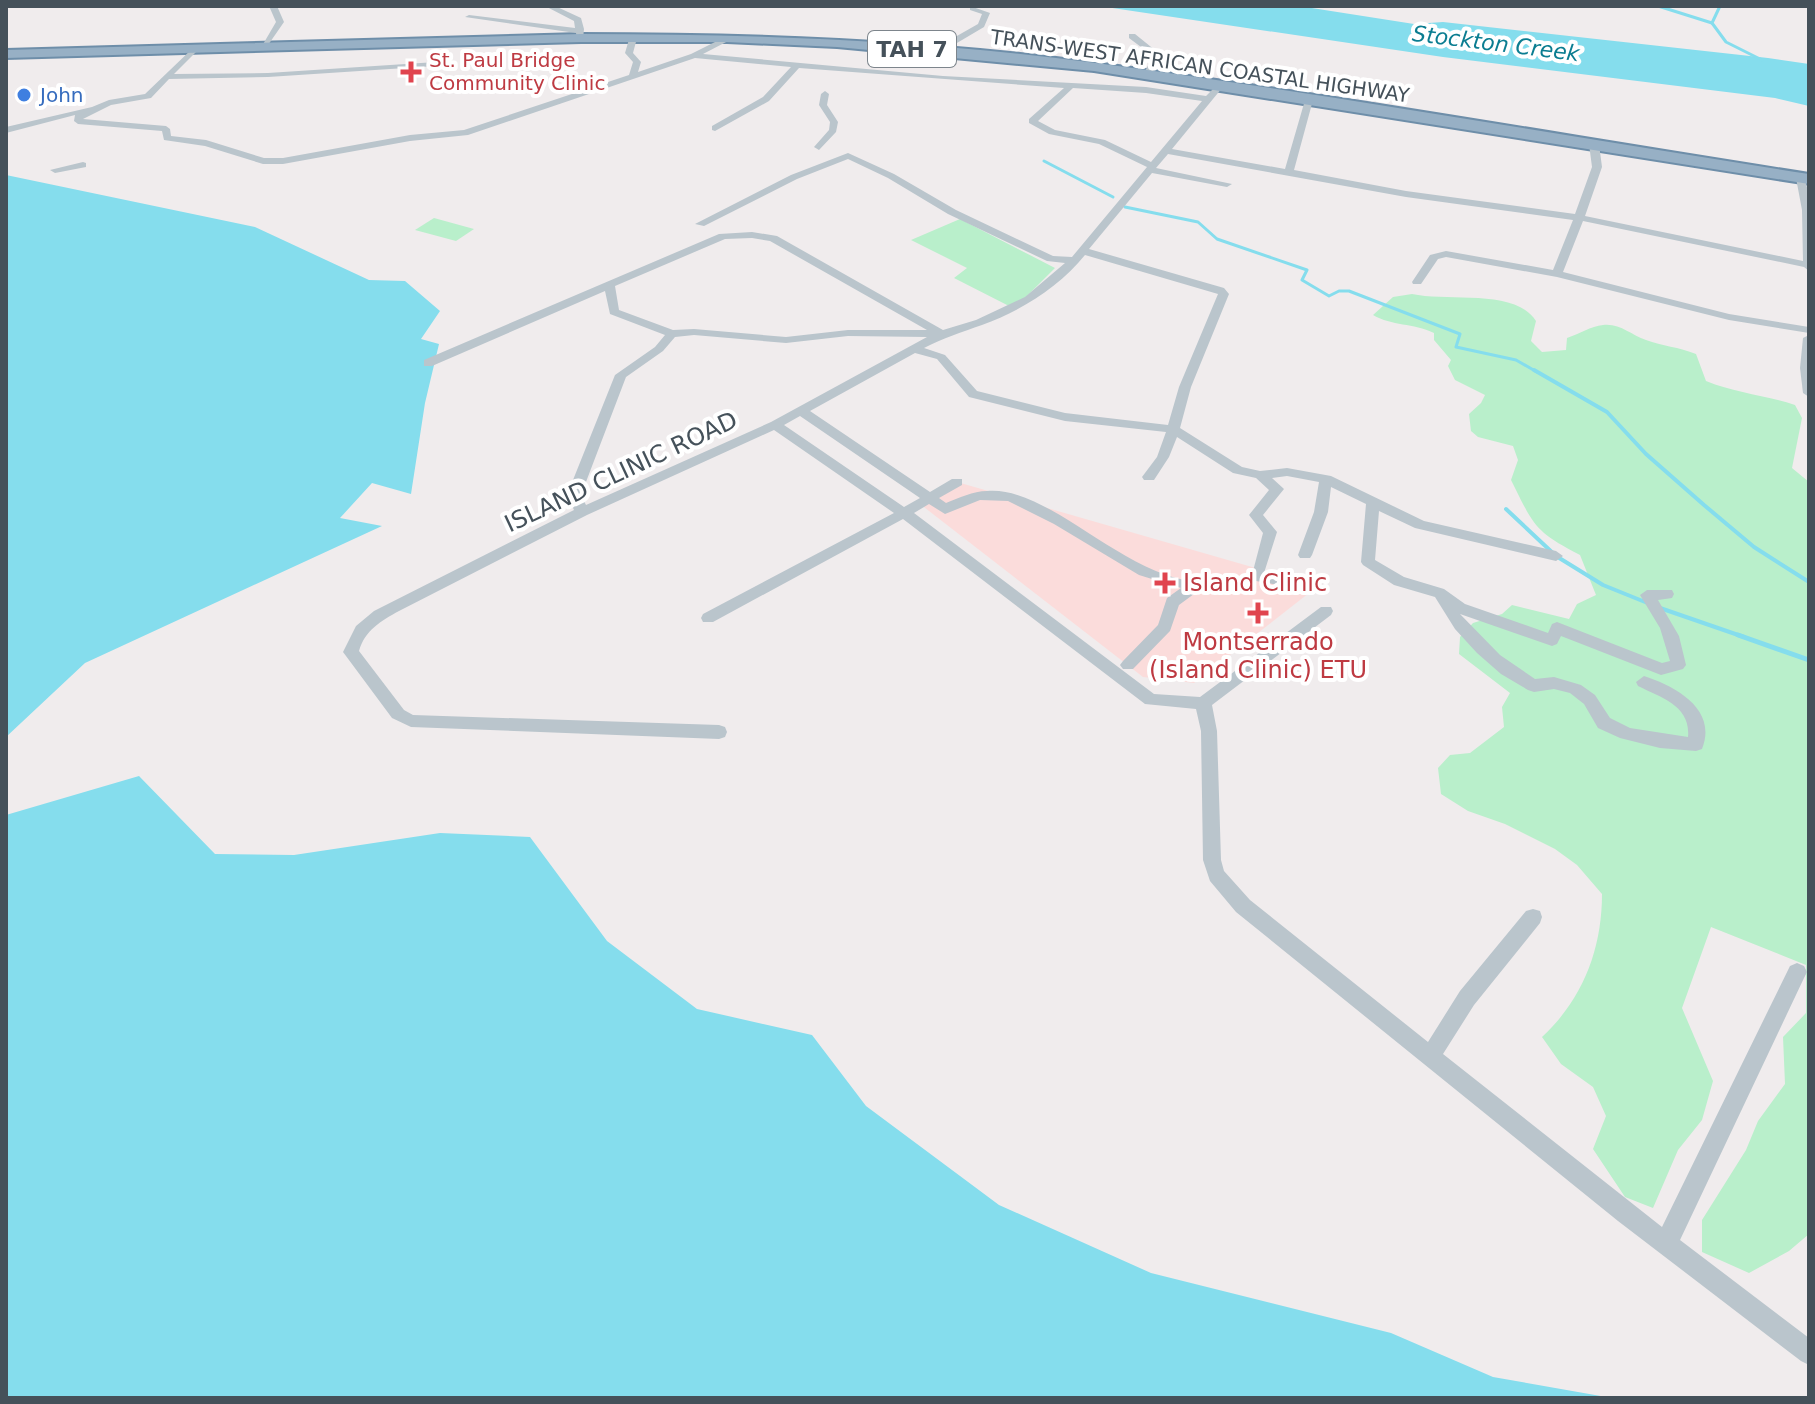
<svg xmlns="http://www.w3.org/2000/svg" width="1815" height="1404" viewBox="0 0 1815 1404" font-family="'DejaVu Sans',sans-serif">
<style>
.medical{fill:#fbdcdb}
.green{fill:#b9efcb}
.water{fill:#85dded}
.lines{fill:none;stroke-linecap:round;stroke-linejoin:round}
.stream-far2{stroke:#85dded;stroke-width:3}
.stream-far1{stroke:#85dded;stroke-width:4}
.stream{stroke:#85dded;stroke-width:5}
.trunk-casing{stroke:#6e8ea9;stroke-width:4}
.minor{fill:#bac5cc;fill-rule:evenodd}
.trunk{fill:#97b0c5;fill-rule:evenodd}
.health-dot{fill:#e0444e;stroke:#fff;stroke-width:3}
.shop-dot{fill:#3f7fe0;stroke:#fff;stroke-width:3}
.labels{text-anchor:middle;stroke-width:8;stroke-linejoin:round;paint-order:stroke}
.far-health-label{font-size:20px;fill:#be3a42;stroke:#fff;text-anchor:start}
.far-street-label{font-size:20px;fill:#45515a;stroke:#fff}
.far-shop-label{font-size:20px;fill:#366cbe;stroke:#fff;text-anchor:start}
.far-water-label{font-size:22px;font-style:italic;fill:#0b7d91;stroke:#fff}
.shield{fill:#fff;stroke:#7d858c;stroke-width:2}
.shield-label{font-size:22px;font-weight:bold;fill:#45515a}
.street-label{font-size:24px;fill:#45515a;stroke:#fff}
.health-label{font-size:24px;fill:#be3a42;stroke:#fff;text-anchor:start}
</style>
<rect width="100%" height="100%" fill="#f0eced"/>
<polygon class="medical" points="957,482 1318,586 1194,683 1143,677 920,504"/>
<g class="green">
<polygon points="434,218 474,229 456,241 415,230"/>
<polygon points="960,219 1055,268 1025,298 1009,306 954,278 967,268 911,240"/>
<path d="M1412,294c36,8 103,-6 124,27l-5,20 11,11 24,-2 1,-12c12,-4 24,-12 36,-13 17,-2 28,10 43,15 16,6 33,7 50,14l10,27c29,12 59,14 89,24l7,13 -10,50 17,14v752l-20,17 -40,22 -47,-21v-32l44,-70 12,-29 27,-37 -2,-47 23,-24v-48l-95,-38 -29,81 31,73 -11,39 -24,30 -25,58 -28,-11 -32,-48 13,-33 -13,-29 -32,-23 -19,-27c41,-38 60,-88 60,-143l-25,-29 -22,-16 -50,-25 -37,-13 -27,-17 -3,-26 12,-13 20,-2 34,-26 -2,-20 8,-14 -51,-39 1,-17 13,-14 29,-9 10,-9 57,14 8,-15 19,-9 -16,-40c-46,-24 -46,-29 -69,-75l7,-20 -5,-14 -35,-9 -7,-6 -2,-17 12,-11 4,-8 -30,-15 -7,-14 3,-6 -17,-20v-7c-21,-10 -42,-7 -61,-18l20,-18z"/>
</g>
<g class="water">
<polygon points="1099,6 1299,6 1414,24 1443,22 1768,58 1809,64 1809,106 1775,98 1443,57"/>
<polygon points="6,175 255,227 369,280 405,281 440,311 421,339 439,344 425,403 411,494 372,483 340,518 382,526 85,663 6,737"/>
<polygon points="139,776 215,854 294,855 440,833 530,837 607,941 697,1009 812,1035 866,1106 999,1205 1151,1273 1391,1333 1493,1377 1612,1398 6,1398 6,815"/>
</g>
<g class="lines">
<g class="stream-far2">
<polyline points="1658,6 1712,23"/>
<polyline points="1720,6 1712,23 1726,42 1762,60"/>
<polyline points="1044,161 1113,197"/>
<polyline points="1125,207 1198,222 1217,239 1307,270 1302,280 1329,296 1339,291 1349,291 1460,334 1456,347 1516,360 1537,372"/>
</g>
<g class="stream-far1">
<polyline points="1534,370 1607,412 1646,454 1704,505 1754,547 1809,582"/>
<polyline points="1506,509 1556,556 1603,585 1650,604"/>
<polyline points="1660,608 1744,637"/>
</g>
<polyline class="stream" points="1738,635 1809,660"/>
<g class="trunk-casing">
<path id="trunk" d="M581,34c172,0 344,6 515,29 238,32 476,74 713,111v10l-715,-113 -257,-24 -110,-5h-146l-575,16v-8z"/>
</g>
<g class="minor">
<polygon points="269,6 277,6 284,22 266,48 262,46 276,22"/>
<polygon points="545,6 555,6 581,18 584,29 583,39 577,39 576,33 465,17 469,15 575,28 574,21"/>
<polygon points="970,6 990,13 984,27 940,53 934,53 934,49 978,24 982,14 970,10"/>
<polygon points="1129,34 1135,34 1161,55 1150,77 1143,75 1153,56 1129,38"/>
<path d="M630,36l7,2 -4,15 8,9 -3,10 53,-18 36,-18 3,4 -27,14 240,22 203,11 60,9 13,-13 4,3 -1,2 -50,61 113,20 20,-69 4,-3 4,3 -19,70 112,21 169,23 17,-47 -3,-23 5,-3 5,3 3,23 -17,49 218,45 -1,-51 -6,-32 8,-2 5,19v76l-5,-4 -221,-46 -20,51 166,42 80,13v6l-80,-13 -172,-43 -111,-20 -8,2 -17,25h-8l-1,-2 18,-27 16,-4 107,19 20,-50 -167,-23 -238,-43 -12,14 76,16 -5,3 -75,-14 -63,76 135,39 5,6 -38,93 -11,41 62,39 18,4 27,-3 44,8 93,45 132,30 7,5 -7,5 -141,-33 -36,-17 -4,49 29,17 40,12 21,15 83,29 4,-9 5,-2 105,41 8,-2 -10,-33 -20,-33 7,-5h25l2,4 -2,4 -14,2 21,36 7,29 -3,4 -22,6 -100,-39 -4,8 -5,2 -92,-32 40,41 35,24 19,-2 27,8 14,10 15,23 20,10 58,9c3,-31 -26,-39 -50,-51l-2,-4 8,-6c31,10 74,33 58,73l-6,2 -36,-3 -40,-10 -22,-10 -14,-24 -14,-11 -16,-4 -20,3 -6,-2 -27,-16 -24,-21 -22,-24 -20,-32 -41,-12 -31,-20 -2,-3 5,-58 -35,-17 -3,25 -16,43 -2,3h-10l-2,-3 16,-43 5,-30 -32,-6 -15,2 12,11 -21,26 14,17 -13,41 33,2 7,5 -2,4 -18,2 -28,-5 -26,9 -32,1 -19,14 -9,26 -37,38h-10l-3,-4 3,-4 35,-36 9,-27 14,-10 -42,-13 -85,-51 -46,-23 -28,-1 -35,14 -16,-10 -15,9 240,181 46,3 121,-90h10l2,4 -2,4 -119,90 5,26 4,129 3,11 26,29 178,142 32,-51 66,-80 7,-2 7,2 2,6 -2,6 -66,82 -31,49 219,173 128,-261 7,-3 7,3 3,6 -3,6 -124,262 129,98v27l-8,-4 -183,-140 -382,-309 -26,-31 -7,-21 -2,-129 -5,-22 -51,-5 -242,-185 -190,103h-10l-2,-4 2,-4 191,-101 -120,-83 -187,85 -188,96c-18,10 -34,19 -40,40l45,59 9,5 306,10 6,2 2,5 -2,5 -6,2 -308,-12 -19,-9 -46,-62 -3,-4 13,-26 18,-15 200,-101 -7,-15 48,-120 40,-28 10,-12 -55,-21 -5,-23 -173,75h-8v-6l295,-126 33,-2 25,4 166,94 33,-10 49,-23 40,-34 -18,-2 -99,-47 -60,-36 -40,-19 -51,20 -93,47 -9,-2 96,-49 57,-22 46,21 62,36 97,46 19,1 75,-90 -48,-23 -50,-10 -20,-11v-4l35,-31 -265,-20 -30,33 -54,30 -3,-1v-4l51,-29 28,-30 -96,-9 -227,77 -58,6 -127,23h-20l-58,-18 -41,-6 -2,-9 -84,-7 -4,-3 1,-6 -69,18v-6l86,-20 17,-7 36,-6 49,-47 3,4 -23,23 94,-1 168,-11 4,2 -4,2 -168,11 -99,2 -18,19 -40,7 -28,14 83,7 4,3 1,7 35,4 58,18h19l127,-23 54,-5 165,-55 4,-13 -8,-9zM1073,88l73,5 56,8 -51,61 -46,-22 -50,-10 -17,-9zM752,238l18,3 157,89h-79l-62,7 -92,-8 -21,1 -54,-20 -4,-24 110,-47zM1085,255l133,39 -39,93 -11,38 -103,-12 -88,-22 -32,-36 -21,-7c19,-10 38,-16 58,-23 39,-14 77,-38 103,-70zM694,335l92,8 62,-7 79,1 -156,85 -185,83 -5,-10 45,-118 37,-26 12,-14zM915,353l22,6 32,38 96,24 101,11 -9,25 -15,20 2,3h10l15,-23 8,-20 56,36 23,5 13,12 -20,25 14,18 -10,38c-6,2 -11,6 -17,7 -67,21 -130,-38 -185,-68 -19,-10 -41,-21 -64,-19 -14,0 -28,7 -41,12l-7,-5 23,-13v-6h-10l-22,13 -120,-81zM800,416l120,82 -16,9 -120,-82z"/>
<polygon points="825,91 829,94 827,105 838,122 836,132 819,150 814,147 829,130 830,122 819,105 821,94"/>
<polygon points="83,162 86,163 86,167 55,173 50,170"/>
<polygon points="1809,335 1809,397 1803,393 1800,368 1803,338"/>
</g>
<use href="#trunk" class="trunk"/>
</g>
<g class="health-dot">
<path d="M407 60h8v8h8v8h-8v8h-8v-8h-8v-8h8z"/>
<path d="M1161 571h8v8h8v8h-8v8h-8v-8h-8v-8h8z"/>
<path d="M1254 601h8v8h8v8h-8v8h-8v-8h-8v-8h8z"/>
</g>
<circle class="shop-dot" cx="24" cy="95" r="8"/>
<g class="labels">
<g class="far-health-label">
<text x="429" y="67">St. Paul Bridge<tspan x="429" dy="23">Community Clinic</tspan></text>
</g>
<g class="far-street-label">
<text transform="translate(1200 66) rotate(8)" y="7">TRANS-WEST AFRICAN COASTAL HIGHWAY</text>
</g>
<g class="far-shop-label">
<text x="40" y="102">John</text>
</g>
<g class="far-water-label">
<text transform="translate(1496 43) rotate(7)" y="8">Stockton Creek</text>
</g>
<rect class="shield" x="868" y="31" width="88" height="36" rx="6"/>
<g class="shield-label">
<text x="912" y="57">TAH 7</text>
</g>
<g class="street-label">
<text transform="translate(621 472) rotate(-25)" y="8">ISLAND CLINIC ROAD</text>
</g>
<g class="health-label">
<text x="1183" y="591">Island Clinic</text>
<text x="1258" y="650" text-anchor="middle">Montserrado<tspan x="1258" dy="28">(Island Clinic) ETU</tspan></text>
</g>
</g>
<rect width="1815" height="1404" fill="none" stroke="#45515a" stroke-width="16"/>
</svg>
